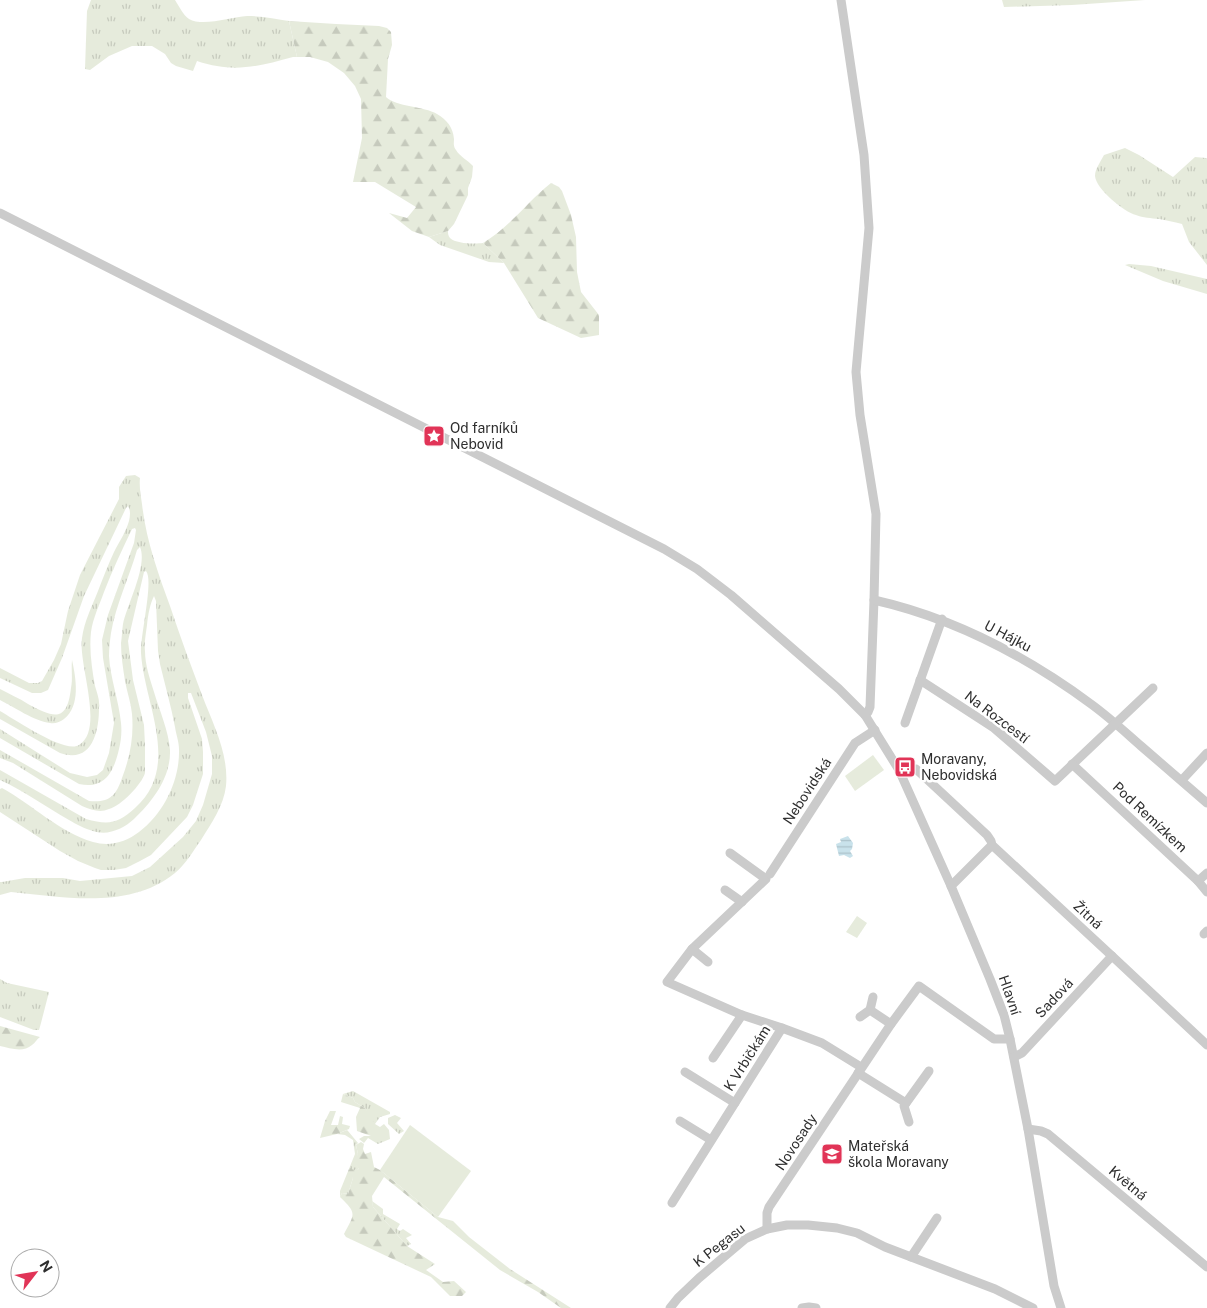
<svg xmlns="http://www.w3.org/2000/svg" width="1207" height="1308" viewBox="0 0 1207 1308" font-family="'Public Sans',sans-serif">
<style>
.grass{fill:url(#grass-tufts)}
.forest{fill:url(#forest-firs)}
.pitch{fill:#e6ebdc}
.water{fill:url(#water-rules)}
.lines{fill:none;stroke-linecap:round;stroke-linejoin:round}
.minor{stroke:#cbcbcb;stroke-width:9}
.labels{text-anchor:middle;stroke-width:5;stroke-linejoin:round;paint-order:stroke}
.poi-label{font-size:14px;fill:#2e2e2e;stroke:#fff;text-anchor:start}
.street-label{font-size:14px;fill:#2e2e2e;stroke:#fff}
</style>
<defs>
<pattern id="grass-tufts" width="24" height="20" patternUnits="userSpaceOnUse" patternTransform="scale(1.25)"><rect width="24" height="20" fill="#e6ebdc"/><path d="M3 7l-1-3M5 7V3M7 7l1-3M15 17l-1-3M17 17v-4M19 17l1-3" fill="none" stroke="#c6cabd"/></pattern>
<pattern id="forest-firs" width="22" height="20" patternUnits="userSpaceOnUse" patternTransform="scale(1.25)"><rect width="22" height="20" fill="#e6ebdc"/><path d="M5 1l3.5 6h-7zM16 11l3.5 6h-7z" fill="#c6cabd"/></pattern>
<pattern id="water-rules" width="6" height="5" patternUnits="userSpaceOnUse" patternTransform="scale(1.25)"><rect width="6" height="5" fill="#c9e2eb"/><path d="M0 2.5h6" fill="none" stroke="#adc2ca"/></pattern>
</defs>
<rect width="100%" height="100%" fill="#fff"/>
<g class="grass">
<path d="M91,0h84c4,6 8,15 14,19 14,8 42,-2 58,-3 14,0 29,3 42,5l8,36h-4c-36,10 -60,16 -96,4l-4,10 -17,-5 -5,-3 -6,-9 -13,-8h-20l-23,10 -19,14 -5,-1 2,-58z"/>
<polygon points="1002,0 1145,0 1072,5 1004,7"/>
<path d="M1125,148l14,7 34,22 22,-20 11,1 1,1v106l-18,-23 -7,-18c-8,-2 -16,-4 -23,-5 -8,-1 -16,-1 -23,-4 -12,-3 -40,-26 -41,-39 0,-7 6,-15 9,-21z"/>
<path d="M448,231c0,2 0,5 2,7 6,6 25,6 33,5l21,20 -15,-1 -49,-17 -11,-8z"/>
<polygon points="1129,264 1151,266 1207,279 1207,294 1163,281 1125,265"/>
<path d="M135,475l5,3c-1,9 1,18 2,26 4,36 16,69 28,102 10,30 21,60 32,89 11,29 27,59 24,91 -2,19 -15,38 -25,54 -8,11 -15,24 -26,33 -45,37 -111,24 -164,19l-11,3v-13h2l23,-4h38l17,3 52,-5 18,-9 33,-30 13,-16 7,-16 9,-31v-18l-6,-24 -15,-39h-3v5l14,41 1,13v22l-10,31 -6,12 -36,38 -11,6 -14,7 -12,2h-13l-6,-2 -17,-7 -18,-10 -60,-39v-23l2,-1c31,17 57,44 91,54 17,5 33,0 46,-10 25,-19 41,-52 40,-83 0,-7 -3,-15 -4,-22 -4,-21 -10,-42 -15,-63l-2,-13 -2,-50 -2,-5c-4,8 -6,19 -7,29 -1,8 -3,18 -2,26 0,14 5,28 9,41 5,17 15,40 16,58 1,27 -17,51 -36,69 -11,10 -26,17 -41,12 -8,-2 -17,-7 -24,-11 -23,-13 -45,-29 -69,-40v-10l86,49c22,6 32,5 49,-11 47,-42 9,-104 6,-155 -1,-17 13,-73 5,-82l-2,1 -16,69 5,39 11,45 1,20v28c-3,11 -24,33 -36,36 -9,4 -17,1 -27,-3l-69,-43 -13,-5v-8l89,51c20,2 27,-5 33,-23 8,-21 12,-41 10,-64 -1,-11 -5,-22 -7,-33 -2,-13 -4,-25 -4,-38 1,-6 1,-13 2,-19 4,-19 25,-59 17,-77l-3,3c-8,28 -21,54 -26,83 -1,7 -2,16 -2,23 1,21 10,45 12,67 1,9 0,18 -2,26 -5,22 -14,41 -40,35l-79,-46v-9l70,44 17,4 10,-2 6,-5 6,-17 5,-30 -11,-65 -1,-18 6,-25 26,-72 2,-13 -1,-2 -3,1c-10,21 -20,42 -28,63 -5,14 -11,26 -13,40 -2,18 1,37 4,54 2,7 5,14 4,22 0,24 -7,56 -39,45l-60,-34v-8c14,8 65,43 79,34 26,-16 -1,-81 3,-107 2,-16 10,-32 16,-47 5,-13 10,-26 16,-39 5,-10 12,-20 15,-31 1,-5 2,-10 -1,-15l-2,2 -42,88 -22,62 -14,32 -7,3h-9l-32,-15v-10l29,15h9l4,-2 12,-21 7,-16 7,-33 12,-36 39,-76v-12l7,-11z"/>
<path d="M72,660c4,18 9,46 -8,59 -4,3 -9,5 -14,4 -16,-2 -36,-16 -50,-23v-11c9,5 19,9 28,15 25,13 39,20 43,-16 2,-9 0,-18 1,-28z"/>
<polygon points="0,979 7,983 49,992 41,1023 39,1030 34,1030 0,1017"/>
<polygon points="353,1091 390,1112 390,1114 380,1117 375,1124 380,1127 384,1124 389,1130 390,1139 378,1144 368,1138 364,1143 359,1139 364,1136 371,1136 366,1109 355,1102 353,1098 343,1094"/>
<polygon points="395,1115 401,1118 397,1123 404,1131 399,1134 388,1124 388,1118"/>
<polygon points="347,1130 348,1131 358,1143 356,1145 358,1154 355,1163 359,1169 354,1171 350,1169 353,1178 348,1194 342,1193 340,1197 340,1191 355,1154 353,1140 345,1135 337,1134"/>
<polygon points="372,1201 383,1209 383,1214 400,1224 397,1229 400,1231 403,1229 412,1235 406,1238 411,1244 407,1246 373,1207"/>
</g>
<g class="forest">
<path d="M289,21l47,3 43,2 8,2 4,4 1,13 -4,14 -2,38c10,10 38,9 51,17 10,6 16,13 17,25 0,4 -1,7 2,11 4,7 12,10 17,16l-1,11 -4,11v7l-14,29 -6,7 -19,6 -17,-6 -23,-18 18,5 9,-11 -41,-25h-22l9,-44 -1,-39 -6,-13 -11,-13 -16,-11 -18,-5h-13z"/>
<path d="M551,183l8,4 3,4 9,24 5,22 1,35 4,20 18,23v20l-18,3 -43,-20 -34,-55 -21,-20c26,-15 44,-41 68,-60z"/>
<path d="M0,1026l40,11c-3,2 -5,6 -8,8 -9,8 -22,3 -32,1z"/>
<polygon points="343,1094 353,1098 355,1102 366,1109 375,1124 371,1136 357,1131 356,1117 360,1108 341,1102"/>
<polygon points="330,1111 336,1111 331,1125 338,1125 340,1116 343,1117 342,1124 350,1126 349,1129 337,1134 320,1138 325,1121"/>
<path d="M361,1142l3,2 -1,5 2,5 6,-2 3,15 6,3 58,47 15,4 16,16 41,32 61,39h-10l-23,-16 -38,-22 -116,-93 -12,19 1,11 34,39 28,18 -9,6 17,12 11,-1 12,11 -4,4h-12l-19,-19 -85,-40 -2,-3c10,-20 14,-20 -4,-37l2,-4 6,1 5,-16 -5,-5 2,-5 4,2 5,-1 -6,-7 5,-8 -2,-9z"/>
</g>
<g class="pitch">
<polygon points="873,755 884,770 855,791 845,776"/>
<polygon points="857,916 867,923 857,938 846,932"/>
<polygon points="410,1125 471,1171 438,1217 380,1170"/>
</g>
<polygon class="water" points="848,836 853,843 852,849 850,851 853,856 850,858 844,855 839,856 836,844 841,842 840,839"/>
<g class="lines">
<g class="minor">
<polyline points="841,0 864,155 869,228 856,372 860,415 876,514 874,600 870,707 868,712 865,715"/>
<polyline points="0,213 664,549 697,569 731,595 839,689 865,715 899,770 951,886 990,979 1004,1015 1010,1039 1028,1129 1054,1286 1061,1308"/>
<path d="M874,600c80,18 152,56 217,104 18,13 34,28 50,42 22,19 44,38 66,57"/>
<polyline points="920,680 994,728 1055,781 1153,688"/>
<polyline points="905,723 942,619"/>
<polyline points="1072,764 1198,881 1207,892"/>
<polyline points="916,769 987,835 991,841 992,845"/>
<polyline points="1182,780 1207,753"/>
<polyline points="730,853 766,879 692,949 667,982 742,1015 782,1028 822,1043 861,1067"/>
<polyline points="770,874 855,743 875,730"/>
<polyline points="1198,881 1207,873"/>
<polyline points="951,886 992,845 1112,956 1207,1045"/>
<polyline points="725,890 742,902"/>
<polyline points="1204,934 1207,931"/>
<polyline points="692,949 708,962"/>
<polyline points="870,1010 873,997"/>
<polyline points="860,1017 870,1010 891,1024"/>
<polyline points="1014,1057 1022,1053 1112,956"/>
<polyline points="713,1058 742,1015"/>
<polyline points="685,1072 735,1103"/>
<polyline points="858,1073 906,1103 929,1071"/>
<polyline points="906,1103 904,1106 909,1122"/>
<polyline points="680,1121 711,1140"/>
<polyline points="1028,1129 1041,1131 1048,1134 1207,1267"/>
<polyline points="672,1203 782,1028"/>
<polyline points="767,1229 767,1213 769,1207 891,1024 919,986 994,1039 1010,1039"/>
<polyline points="911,1257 937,1218"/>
<polyline points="670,1308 678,1298 699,1278 745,1239 767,1229 787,1225 808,1225 837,1228 857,1233 885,1247 995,1289 1033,1308"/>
<polyline points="802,1308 809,1307 816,1308"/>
</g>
</g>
<defs>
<g id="sight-square" transform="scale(1.125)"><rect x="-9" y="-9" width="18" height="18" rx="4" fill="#e13457" stroke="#fff"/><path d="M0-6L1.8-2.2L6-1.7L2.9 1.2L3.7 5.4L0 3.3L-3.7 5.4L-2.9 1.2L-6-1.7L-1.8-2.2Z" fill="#fff"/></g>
<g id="bus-square" transform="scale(1.125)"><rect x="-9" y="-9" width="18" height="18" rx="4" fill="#e13457" stroke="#fff"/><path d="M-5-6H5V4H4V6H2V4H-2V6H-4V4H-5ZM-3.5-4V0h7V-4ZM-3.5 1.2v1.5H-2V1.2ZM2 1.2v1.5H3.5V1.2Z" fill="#fff"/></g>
<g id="school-square" transform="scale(1.125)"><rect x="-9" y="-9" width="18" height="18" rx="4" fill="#e13457" stroke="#fff"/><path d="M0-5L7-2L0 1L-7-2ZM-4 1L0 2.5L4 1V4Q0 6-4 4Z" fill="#fff"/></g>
</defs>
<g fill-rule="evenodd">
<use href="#sight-square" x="434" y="436"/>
<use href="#bus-square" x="905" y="767"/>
<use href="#school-square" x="832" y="1154"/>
</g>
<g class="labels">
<g class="poi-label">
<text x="450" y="433">Od farníků<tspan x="450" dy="16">Nebovid</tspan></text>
<text x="921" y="764">Moravany,<tspan x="921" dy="16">Nebovidská</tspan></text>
<text x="848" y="1151">Mateřská<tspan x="848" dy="16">škola Moravany</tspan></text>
</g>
<g class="street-label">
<text transform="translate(1008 636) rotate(28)" y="5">U Hájku</text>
<text transform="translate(997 717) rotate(37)" y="5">Na Rozcestí</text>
<text transform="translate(807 791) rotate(-57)" y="5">Nebovidská</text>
<text transform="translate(1150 817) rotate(43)" y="5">Pod Remízkem</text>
<text transform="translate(1088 915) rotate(43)" y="5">Žitná</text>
<text transform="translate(1010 995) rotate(71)" y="5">Hlavní</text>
<text transform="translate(1054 998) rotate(-47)" y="5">Sadová</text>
<text transform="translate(747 1058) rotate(-58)" y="5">K Vrbičkám</text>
<text transform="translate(796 1142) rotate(-57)" y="5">Novosady</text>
<text transform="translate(1128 1183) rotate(40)" y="5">Květná</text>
<text transform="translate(719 1245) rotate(-38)" y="5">K Pegasu</text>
</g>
</g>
<g transform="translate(35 1273) rotate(59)"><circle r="24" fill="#ffffff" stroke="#ababab"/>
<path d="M0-4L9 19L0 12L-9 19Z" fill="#e13457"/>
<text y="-8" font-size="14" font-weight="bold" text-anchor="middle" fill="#2e2e2e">N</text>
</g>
</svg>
